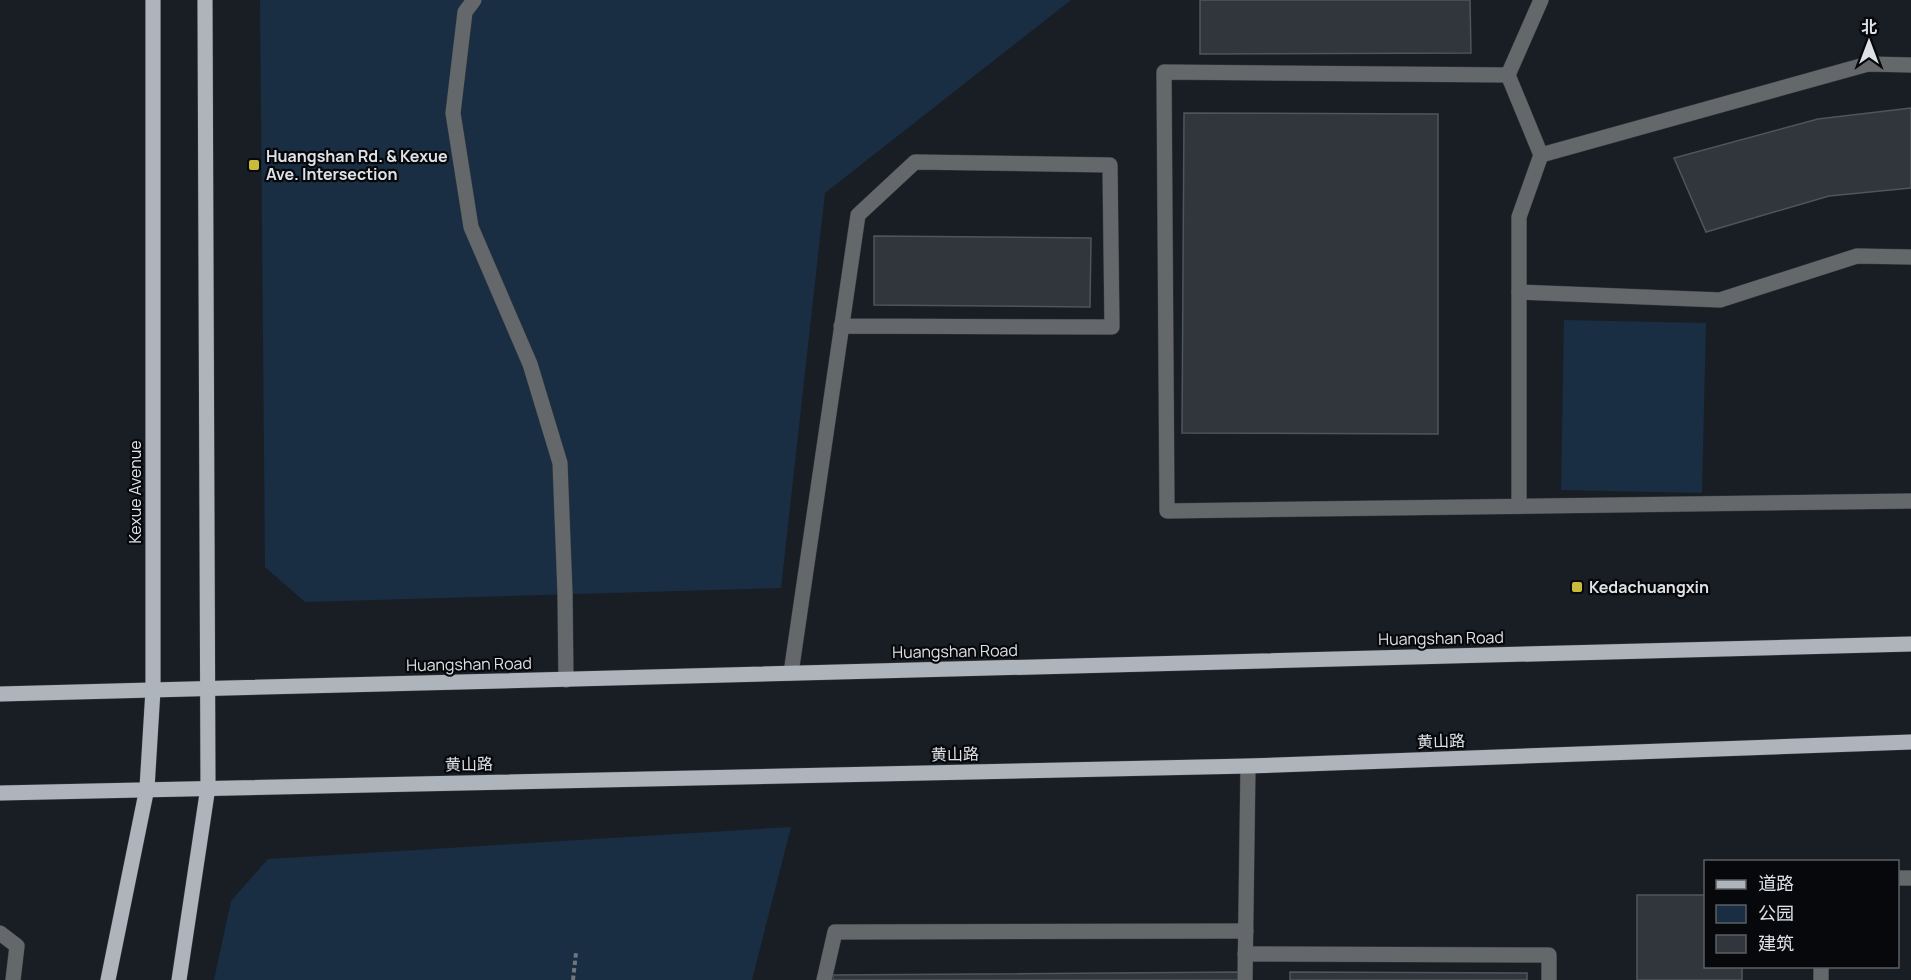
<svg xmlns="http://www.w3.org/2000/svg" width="1911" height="980" viewBox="0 0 1911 980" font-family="Manrope,'Noto Sans SC',sans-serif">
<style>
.green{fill:#192d43}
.building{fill:#31363d;stroke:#4f555c;stroke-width:1.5}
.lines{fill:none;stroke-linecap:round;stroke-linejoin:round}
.minor-casing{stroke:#35393f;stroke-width:16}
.major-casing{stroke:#35393f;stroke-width:16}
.path{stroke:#71767b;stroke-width:4;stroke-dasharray:4.5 3;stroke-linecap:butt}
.minor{stroke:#65686b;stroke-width:15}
.major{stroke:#aeb4bb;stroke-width:15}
.poi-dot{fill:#caba3a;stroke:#06080b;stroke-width:2}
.labels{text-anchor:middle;stroke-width:4.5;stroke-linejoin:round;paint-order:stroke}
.poi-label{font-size:16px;font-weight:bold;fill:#dee2e6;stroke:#06080b;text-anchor:start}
.street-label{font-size:16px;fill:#dee2e6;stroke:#06080b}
</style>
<rect width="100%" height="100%" fill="#191e24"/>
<g class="green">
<polygon points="260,0 1071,0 825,193 781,588 305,602 265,567"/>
<polygon points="1564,320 1706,323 1702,493 1561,490"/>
<polygon points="791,827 752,980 214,980 231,901 268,859"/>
</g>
<g class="building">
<polygon points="1200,0 1470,0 1471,53 1200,54"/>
<polygon points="1911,108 1911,188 1829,196 1706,232 1674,158 1818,119"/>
<polygon points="1184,113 1438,114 1438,434 1182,433"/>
<polygon points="874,236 1091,238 1090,307 874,305"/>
<polygon points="1637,895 1706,895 1706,966 1742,966 1742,980 1637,980"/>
<polygon points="1239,972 1239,980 833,980 833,975"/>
<polygon points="1290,972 1527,973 1527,980 1290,980"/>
</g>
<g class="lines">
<g class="minor-casing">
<g id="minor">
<polyline points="474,0 465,12 453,113 471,227 530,364 560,463 565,593 566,680"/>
<polyline points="1508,75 1164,72 1167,511 1911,501"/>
<polyline points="1541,155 1868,64 1911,65"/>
<polyline points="1519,292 1720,300 1857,256 1911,257"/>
<polyline points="1519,506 1519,217 1541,155 1508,75 1541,0"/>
<polyline points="791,673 858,215 915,162 1110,165 1112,327 841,326"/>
<polyline points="1898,878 1911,878"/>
<polyline points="0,933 17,946 13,980"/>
<polyline points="1245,954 1549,955 1549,980"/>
<polyline points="1821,966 1821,980"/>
<polyline points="824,980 835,932 1246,931"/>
<polyline points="1245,980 1248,766"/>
</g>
</g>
<g class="major-casing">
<g id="major">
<polyline points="0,694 1911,644"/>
<polyline points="0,793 1248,766 1911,742"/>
<polyline points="108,980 147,788 153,690 153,0"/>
<polyline points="179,980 208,787 205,0"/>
</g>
</g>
<polyline class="path" points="573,980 576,953"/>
<use href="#minor" class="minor"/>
<use href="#major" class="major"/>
</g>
<g class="poi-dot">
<rect x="248" y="159" width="12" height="12" rx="3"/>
<rect x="1571" y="581" width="12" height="12" rx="3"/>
</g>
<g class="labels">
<g class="poi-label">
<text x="266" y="162">Huangshan Rd. &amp; Kexue<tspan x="266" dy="18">Ave. Intersection</tspan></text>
<text x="1589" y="593">Kedachuangxin</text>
</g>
<g class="street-label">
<text transform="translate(135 492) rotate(-90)" y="6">Kexue Avenue</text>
<text transform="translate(1441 638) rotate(-1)" y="6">Huangshan Road</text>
<text transform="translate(955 651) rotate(-1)" y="6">Huangshan Road</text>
<text transform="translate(469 664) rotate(-1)" y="6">Huangshan Road</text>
<text transform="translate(1441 741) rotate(-2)" y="6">黄山路</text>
<text transform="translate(955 754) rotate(-1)" y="6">黄山路</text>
<text transform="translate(469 764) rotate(-1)" y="6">黄山路</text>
</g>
</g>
<rect x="1704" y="860" width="195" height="108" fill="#06080b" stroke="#5c5f63" stroke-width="1.5"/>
<rect x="1716" y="880" width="30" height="9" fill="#aeb4bb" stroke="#5c5f63" stroke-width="1.5"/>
<text x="1758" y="890" font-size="18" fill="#dee2e6">道路</text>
<rect x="1716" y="905" width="30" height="18" fill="#192d43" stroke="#5c5f63" stroke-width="1.5"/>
<text x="1758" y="920" font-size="18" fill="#dee2e6">公园</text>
<rect x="1716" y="935" width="30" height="18" fill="#31363d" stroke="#5c5f63" stroke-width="1.5"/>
<text x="1758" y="950" font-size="18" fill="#dee2e6">建筑</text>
<g transform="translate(1869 42)" stroke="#06080b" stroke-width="4.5" paint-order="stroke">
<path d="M0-4.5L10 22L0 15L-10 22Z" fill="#dee2e6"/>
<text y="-9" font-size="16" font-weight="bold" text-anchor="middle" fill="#dee2e6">北</text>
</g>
</svg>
